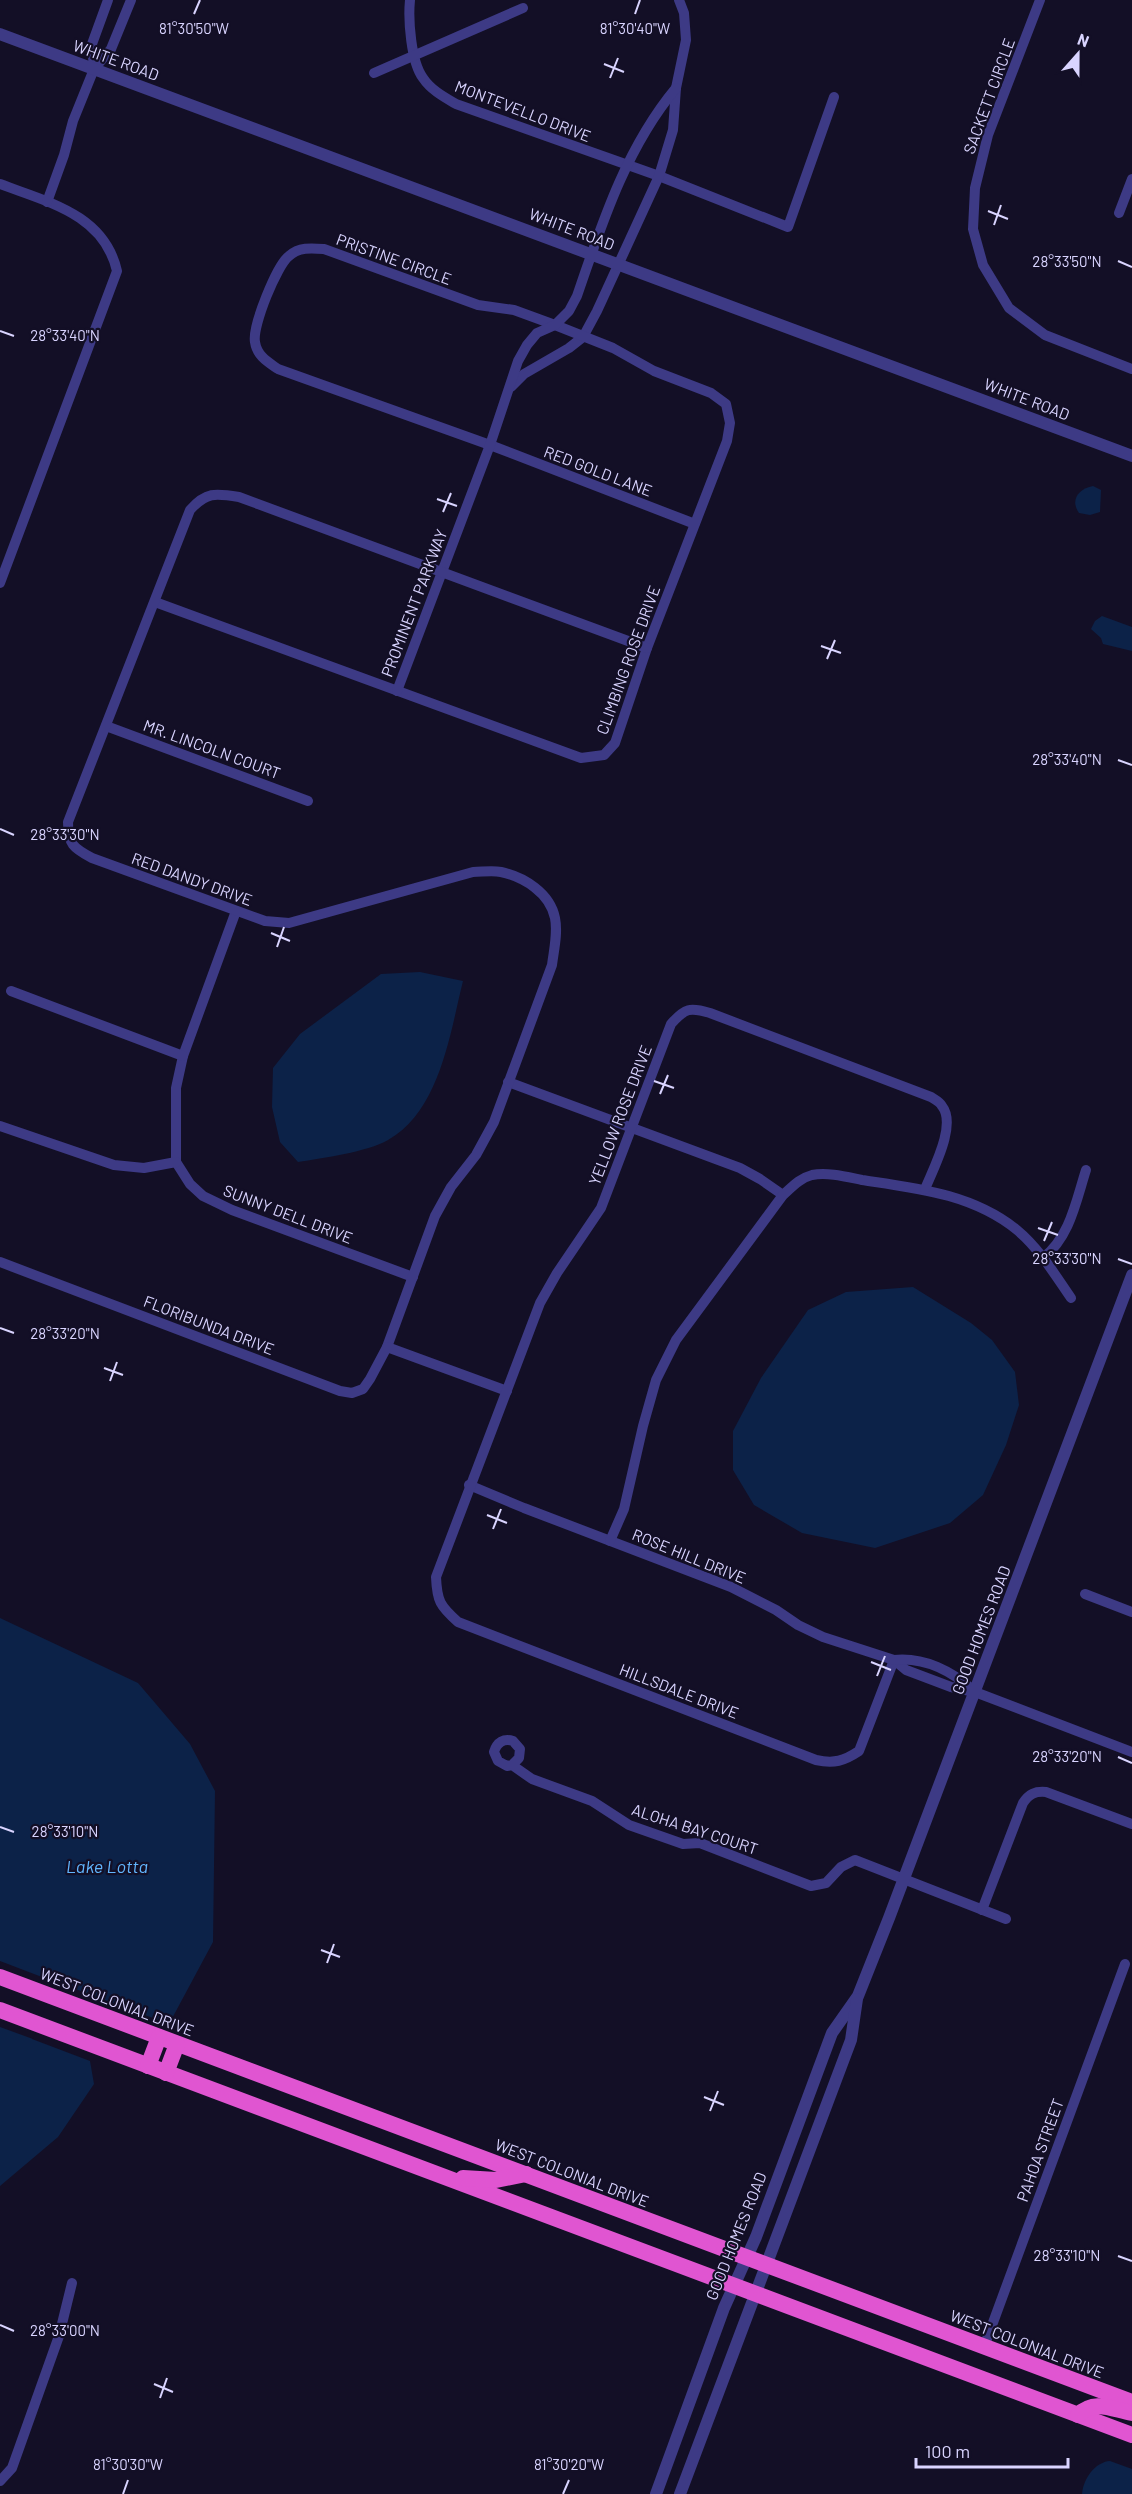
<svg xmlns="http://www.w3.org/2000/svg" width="1132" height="2494" viewBox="0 0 1132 2494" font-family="Barlow,sans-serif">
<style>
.water{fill:#0c2248}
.pier{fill:#130f26}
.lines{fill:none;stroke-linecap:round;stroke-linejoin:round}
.minor{stroke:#3d3a85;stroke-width:10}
.tertiary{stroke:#3d3a85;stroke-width:12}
.trunk{stroke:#e055d1;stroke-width:16}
.ticks{fill:none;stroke:#d9d4ff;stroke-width:2}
.labels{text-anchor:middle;stroke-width:4.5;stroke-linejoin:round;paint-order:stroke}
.street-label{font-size:16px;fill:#d9d4ff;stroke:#130f26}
.water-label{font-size:18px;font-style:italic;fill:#62b6ff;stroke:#130f26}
.ticks-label{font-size:15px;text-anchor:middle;fill:#d9d4ff;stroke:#130f26;stroke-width:4.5;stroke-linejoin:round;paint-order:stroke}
</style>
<rect width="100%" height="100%" fill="#130f26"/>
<g class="water">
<path d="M1093,486l8,4 -1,22 -10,3 -11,-2c-9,-13 -1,-24 14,-27z"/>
<polygon points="1102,616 1132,627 1132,651 1103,644 1101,638 1091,629 1095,621"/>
<path d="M420,972l43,9c-13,52 -23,130 -75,159 -21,12 -65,18 -90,22l-18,-20 -8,-35 1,-39 27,-34 81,-60z"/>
<polygon points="913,1287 971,1323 992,1340 1015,1372 1019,1405 1006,1445 983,1495 950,1523 875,1548 802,1533 754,1505 733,1470 733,1431 761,1378 808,1310 846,1292"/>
<polygon points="0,1618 138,1683 190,1744 215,1791 213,1942 169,2024 54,1981 32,2039 90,2061 94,2084 58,2137 0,2186"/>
<path d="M1110,2461l22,8v25h-50c1,-15 13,-32 28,-33z"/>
</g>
<polygon class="pier" points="0,1961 55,1982 33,2039 0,2027"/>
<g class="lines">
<g class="minor">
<path d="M410,0c-2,20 1,62 13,78 8,12 21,19 33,26l203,72 129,51 46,-130"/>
<polyline points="1040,0 988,135 975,188 973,229 983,265 1009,308 1045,335 1132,369"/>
<polyline points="94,69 92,44 108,0"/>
<polyline points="374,73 523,8"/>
<path d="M0,184c47,18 104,30 117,87l-117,312"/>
<polyline points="47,202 64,155 73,121 94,69 111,49 131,0"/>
<polyline points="1119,213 1132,179"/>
<polyline points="511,387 524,374 569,348 583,337 597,311 659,176 673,130 676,88 686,40 684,13 679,0"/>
<path d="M155,602l426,156 23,-3 11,-12 32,-95 80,-207 3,-18 -4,-19 -15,-11 -57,-22 -41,-23 -58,-23 -41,-15 -36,-5 -154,-56c-13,-1 -25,-2 -35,7 -12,9 -37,70 -34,86 2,14 13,20 23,27l212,76 205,79"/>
<path d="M397,691l93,-246 28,-84 9,-16 10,-12 18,-8 14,-14 8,-15c25,-73 49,-148 99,-208"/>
<polyline points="106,726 308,801"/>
<polyline points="236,911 183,1056 176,1088 176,1162 190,1184 203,1196 232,1210 413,1277"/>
<polyline points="11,991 183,1056"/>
<polyline points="508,1082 740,1168 760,1179 783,1195"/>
<polyline points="0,1126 114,1165 144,1168 176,1162"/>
<path d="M1043,1258c27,-21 33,-57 43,-88"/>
<path d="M0,1262l340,129 12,2 11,-4 7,-10 17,-32 48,-131 16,-29 25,-32 18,-33 58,-157c2,-16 6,-32 3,-47 -5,-25 -31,-41 -54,-46 -9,-2 -19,0 -28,0l-184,51 -24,-2 -173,-63c-19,-10 -24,-14 -24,-36l122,-312c16,-18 25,-17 49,-13l408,151"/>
<polyline points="387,1347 507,1391"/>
<polyline points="469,1485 524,1508 731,1587 776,1610 798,1625 823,1637 894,1660 906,1670 951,1687 975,1692 1132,1752"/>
<path d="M610,1541l14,-32 19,-83 13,-46 20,-40 107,-145c9,-8 17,-17 29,-20 16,-3 35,2 50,5 54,8 111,14 155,50 22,18 38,45 54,68"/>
<polyline points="1085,1594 1132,1612"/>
<path d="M894,1660l-35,91c-15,10 -25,13 -43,9l-358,-138c-18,-16 -21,-21 -22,-45l104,-274 17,-30 44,-65 70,-184c14,-16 19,-17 39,-11l221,84c3,2 9,5 11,9 15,19 -9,63 -17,83"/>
<path d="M894,1660c30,-3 58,11 80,31"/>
<path d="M512,1765l7,-7 1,-9 -7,-8c-9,-3 -16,1 -19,11l4,9 9,5 5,-1 20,14 60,22 37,24 54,19 17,-1 111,43 15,-3 15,-16 14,-7 151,59"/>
<path d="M982,1910l41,-107c6,-9 12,-12 23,-11l86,32"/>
<polyline points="984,2347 1125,1964"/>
<polyline points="0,2481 12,2468 59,2336 72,2283"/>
</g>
<g class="tertiary">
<polyline points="0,34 1132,456"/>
<polyline points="656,2494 724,2308 756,2237 832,2033 858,1996 889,1918 1132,1275"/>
<polyline points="680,2494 851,2040 857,1999"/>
</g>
<g class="trunk">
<polyline points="0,1977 1132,2402"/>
<polyline points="0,2010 1132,2435"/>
<polyline points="148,2066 159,2037"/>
<polyline points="166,2073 177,2044"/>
<polyline points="463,2178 496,2180 526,2174"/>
<path d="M1078,2415c17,-16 33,-6 54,-2"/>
</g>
</g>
<path class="ticks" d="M194,14l6,-14M635,14l5,-14M604,64l20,8M610,78l8,-20M988,211l20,8M994,225l7,-20M1118,261l14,6M0,331l14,5M437,499l20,7M443,512l8,-19M821,646l20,7M827,659l8,-19M1118,760l14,5M0,829l14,6M271,933l19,8M277,947l7,-20M654,1081l20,7M660,1094l8,-19M1038,1228l20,7M1044,1241l8,-19M1118,1259l14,5M0,1328l14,5M104,1368l19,7M110,1381l7,-19M487,1515l20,8M493,1529l8,-20M871,1662l20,8M877,1676l8,-20M1118,1757l14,6M0,1827l14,5M321,1950l19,7M327,1963l7,-19M704,2097l20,8M710,2111l8,-20M1118,2256l14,5M0,2325l14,6M154,2384l19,8M160,2398l7,-20M123,2494l5,-14M563,2494l6,-14"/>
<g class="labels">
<g class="street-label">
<text transform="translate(116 60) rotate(20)" y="6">WHITE ROAD</text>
<text transform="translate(989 96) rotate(-70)" y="6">SACKETT CIRCLE</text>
<text transform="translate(523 111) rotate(21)" y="6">MONTEVELLO DRIVE</text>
<text transform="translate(572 229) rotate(21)" y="6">WHITE ROAD</text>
<text transform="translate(394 259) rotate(20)" y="6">PRISTINE CIRCLE</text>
<text transform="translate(1027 399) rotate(21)" y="6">WHITE ROAD</text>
<text transform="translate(598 471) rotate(21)" y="6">RED GOLD LANE</text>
<text transform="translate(414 603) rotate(-69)" y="6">PROMINENT PARKWAY</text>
<text transform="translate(628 660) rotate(-70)" y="6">CLIMBING ROSE DRIVE</text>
<text transform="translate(212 749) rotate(20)" y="6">MR. LINCOLN COURT</text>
<text transform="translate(192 879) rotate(20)" y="6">RED DANDY DRIVE</text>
<text transform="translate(620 1115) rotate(-69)" y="6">YELLOW ROSE DRIVE</text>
<text transform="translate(288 1214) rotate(21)" y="6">SUNNY DELL DRIVE</text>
<text transform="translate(209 1325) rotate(21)" y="6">FLORIBUNDA DRIVE</text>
<text transform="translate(689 1556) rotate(22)" y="6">ROSE HILL DRIVE</text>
<text transform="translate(981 1630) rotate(-69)" y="6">GOOD HOMES ROAD</text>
<text transform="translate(679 1691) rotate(21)" y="6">HILLSDALE DRIVE</text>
<text transform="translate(695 1829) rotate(18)" y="6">ALOHA BAY COURT</text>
<text transform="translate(117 2002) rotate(21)" y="6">WEST COLONIAL DRIVE</text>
<text transform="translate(1040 2150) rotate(-70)" y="6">PAHOA STREET</text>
<text transform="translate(572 2173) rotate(21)" y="6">WEST COLONIAL DRIVE</text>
<text transform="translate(736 2236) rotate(-68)" y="6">GOOD HOMES ROAD</text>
<text transform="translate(1027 2344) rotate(21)" y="6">WEST COLONIAL DRIVE</text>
</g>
<g class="water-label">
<text x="107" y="1873">Lake Lotta</text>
</g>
</g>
<g class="ticks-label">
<text x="194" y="34">81°30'50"W</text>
<text x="635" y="34">81°30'40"W</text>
<text x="1067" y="267">28°33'50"N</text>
<text x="65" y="341">28°33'40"N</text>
<text x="1067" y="765">28°33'40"N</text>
<text x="65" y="840">28°33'30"N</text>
<text x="1067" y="1264">28°33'30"N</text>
<text x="65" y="1339">28°33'20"N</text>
<text x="1067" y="1762">28°33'20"N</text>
<text x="65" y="1837">28°33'10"N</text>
<text x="1067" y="2261">28°33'10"N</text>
<text x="65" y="2336">28°33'00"N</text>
<text x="128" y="2470">81°30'30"W</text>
<text x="569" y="2470">81°30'20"W</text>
</g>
<g transform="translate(1078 54) rotate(21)" stroke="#130f26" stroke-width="4.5" paint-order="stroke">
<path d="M0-4.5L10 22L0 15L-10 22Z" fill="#d9d4ff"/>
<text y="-9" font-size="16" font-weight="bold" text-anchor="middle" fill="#d9d4ff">N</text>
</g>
<path d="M916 2458v9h152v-9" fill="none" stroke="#d9d4ff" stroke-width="3"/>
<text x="925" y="2458" font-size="18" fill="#d9d4ff" stroke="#130f26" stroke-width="4.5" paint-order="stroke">100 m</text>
</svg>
